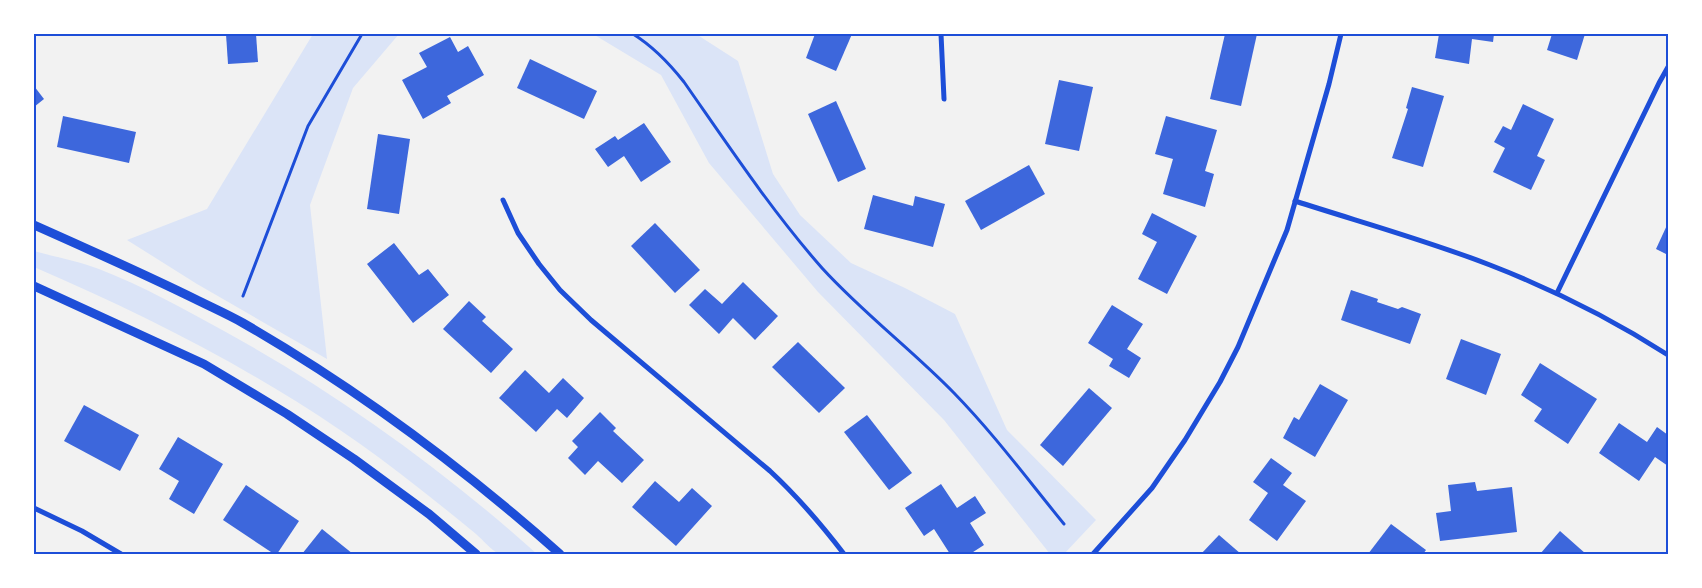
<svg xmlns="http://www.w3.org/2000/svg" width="1702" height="588" viewBox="0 0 1702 588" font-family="Montserrat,sans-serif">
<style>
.green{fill:#dbe4f7}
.building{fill:#3d67dc}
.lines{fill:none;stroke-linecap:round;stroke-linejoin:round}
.path{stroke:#1d4ed8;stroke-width:3}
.minor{stroke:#1d4ed8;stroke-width:5}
.tertiary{stroke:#1d4ed8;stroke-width:9}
.neatline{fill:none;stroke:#1d4ed8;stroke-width:2}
</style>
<rect width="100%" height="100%" fill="#f2f2f2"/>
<g class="green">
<polygon points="313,34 399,34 353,88 310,205 327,359 197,284 127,240 207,209"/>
<polygon points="593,34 696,34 738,61 773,174 800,215 851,263 905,288 955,314 1007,430 1096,520 1064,554 1050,554 944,420 818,292 709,163 661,75"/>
<path d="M34,251c21,6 44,10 65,18 44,17 85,40 125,62 113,62 217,137 313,223 -7,0 -33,2 -38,0 -8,-4 -16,-14 -23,-20 -18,-15 -37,-30 -56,-45 -117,-94 -249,-163 -386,-222z"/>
</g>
<g class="building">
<polygon points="226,34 256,34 258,62 228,64"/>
<polygon points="815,34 852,34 836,71 806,58"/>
<polygon points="1225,34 1257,34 1241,106 1210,99"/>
<polygon points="1439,34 1494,34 1493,42 1472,39 1469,64 1435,58"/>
<polygon points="1552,34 1585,34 1577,60 1547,50"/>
<polygon points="450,37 458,52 468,46 484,75 447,96 451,103 423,119 402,80 427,67 419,53"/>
<polygon points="530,59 597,91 584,119 517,88"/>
<polygon points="1059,80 1093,87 1079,151 1045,144"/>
<polygon points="34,86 44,99 34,107"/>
<polygon points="1412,87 1444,96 1423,167 1392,158 1408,109 1406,108"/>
<polygon points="836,101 866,169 838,182 808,114"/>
<polygon points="1523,104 1554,119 1537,156 1545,160 1531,190 1493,172 1505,148 1494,142 1503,126 1511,130"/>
<polygon points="63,116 136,132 129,163 57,147"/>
<polygon points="1166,116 1217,130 1205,171 1214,174 1205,207 1163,194 1173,159 1155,154"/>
<polygon points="644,123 671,162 641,182 624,156 608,167 595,149 615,136 618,140"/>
<polygon points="378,134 410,139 399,214 367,209"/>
<polygon points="1029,165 1045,194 981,230 965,201"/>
<polygon points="873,195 913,206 915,196 945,204 933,247 864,229"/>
<polygon points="1152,213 1197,236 1167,294 1138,279 1157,242 1142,234"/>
<polygon points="655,223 700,270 675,293 631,246"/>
<polygon points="1668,223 1668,255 1656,249"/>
<polygon points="394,243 419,275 428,269 449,295 413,323 367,264"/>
<polygon points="743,282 778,316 755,340 733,318 719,334 689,305 705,289 722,304"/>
<polygon points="1351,290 1378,299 1377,302 1398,309 1402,307 1421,314 1410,344 1341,320"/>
<polygon points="469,301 486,317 482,321 513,349 491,373 443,329"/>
<polygon points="1112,305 1143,324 1127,349 1141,358 1129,378 1109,366 1113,359 1088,343"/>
<polygon points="1461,339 1501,354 1486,395 1446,379"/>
<polygon points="798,342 845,388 819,413 772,367"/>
<polygon points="1540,363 1597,399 1568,444 1534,421 1542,409 1521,395"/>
<polygon points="525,370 549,393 563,378 584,398 567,418 557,409 536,432 499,398"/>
<polygon points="1320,384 1348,400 1315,457 1283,438 1294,417 1299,420"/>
<polygon points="1089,388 1112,408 1063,466 1040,445"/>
<polygon points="84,405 139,435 120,471 64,441"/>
<polygon points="600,412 616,428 613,431 644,460 622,483 598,461 585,475 568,458 578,447 572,441"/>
<polygon points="867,415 912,473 889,490 844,432"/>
<polygon points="1619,423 1647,442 1657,427 1668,435 1668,466 1655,457 1639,481 1599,453"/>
<polygon points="178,437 223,464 194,514 169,499 179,481 159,469"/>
<polygon points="1271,458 1292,473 1283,485 1306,501 1277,541 1249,520 1268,493 1253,482"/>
<polygon points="655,481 679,502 692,488 712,506 676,546 632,507"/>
<polygon points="1475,482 1477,491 1512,487 1517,532 1440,541 1436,513 1451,511 1448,485"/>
<polygon points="941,484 957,508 975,496 986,513 970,523 984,545 970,554 950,554 934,529 924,536 905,508"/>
<polygon points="246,485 299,521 277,554 274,554 223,520"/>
<polygon points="1391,524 1426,550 1423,554 1368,554"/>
<polygon points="322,529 353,554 302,554"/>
<polygon points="1560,531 1586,554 1540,554"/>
<polygon points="1219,535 1241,554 1201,554"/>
</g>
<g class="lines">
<g class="path">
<path d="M633,34c21,13 36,29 51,48 44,63 87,128 138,186 41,45 90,82 132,125 40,41 74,87 110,131"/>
<polyline points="243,296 308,126 362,34"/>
</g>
<g class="minor">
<polyline points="941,34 944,99"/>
<path d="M503,200l15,33 21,31 21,26 31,30 179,151c28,26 51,53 74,83"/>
<path d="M1295,201c65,21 131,39 195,64 62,24 122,54 178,90"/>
<polyline points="1557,293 1659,83 1668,67"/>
<polyline points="34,508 82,531 121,554"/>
<polyline points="1093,554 1152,488 1185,440 1220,382 1238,347 1287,230 1329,84 1341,34"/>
</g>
<g class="tertiary">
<path d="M34,225c54,24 108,48 161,74 16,8 32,15 48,24 113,65 219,144 317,231"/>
<polyline points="34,286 204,364 287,414 354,459 429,514 476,554"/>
</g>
</g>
<rect width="1702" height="588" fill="none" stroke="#ffffff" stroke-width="70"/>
<rect x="35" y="35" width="1632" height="518" class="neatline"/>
</svg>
